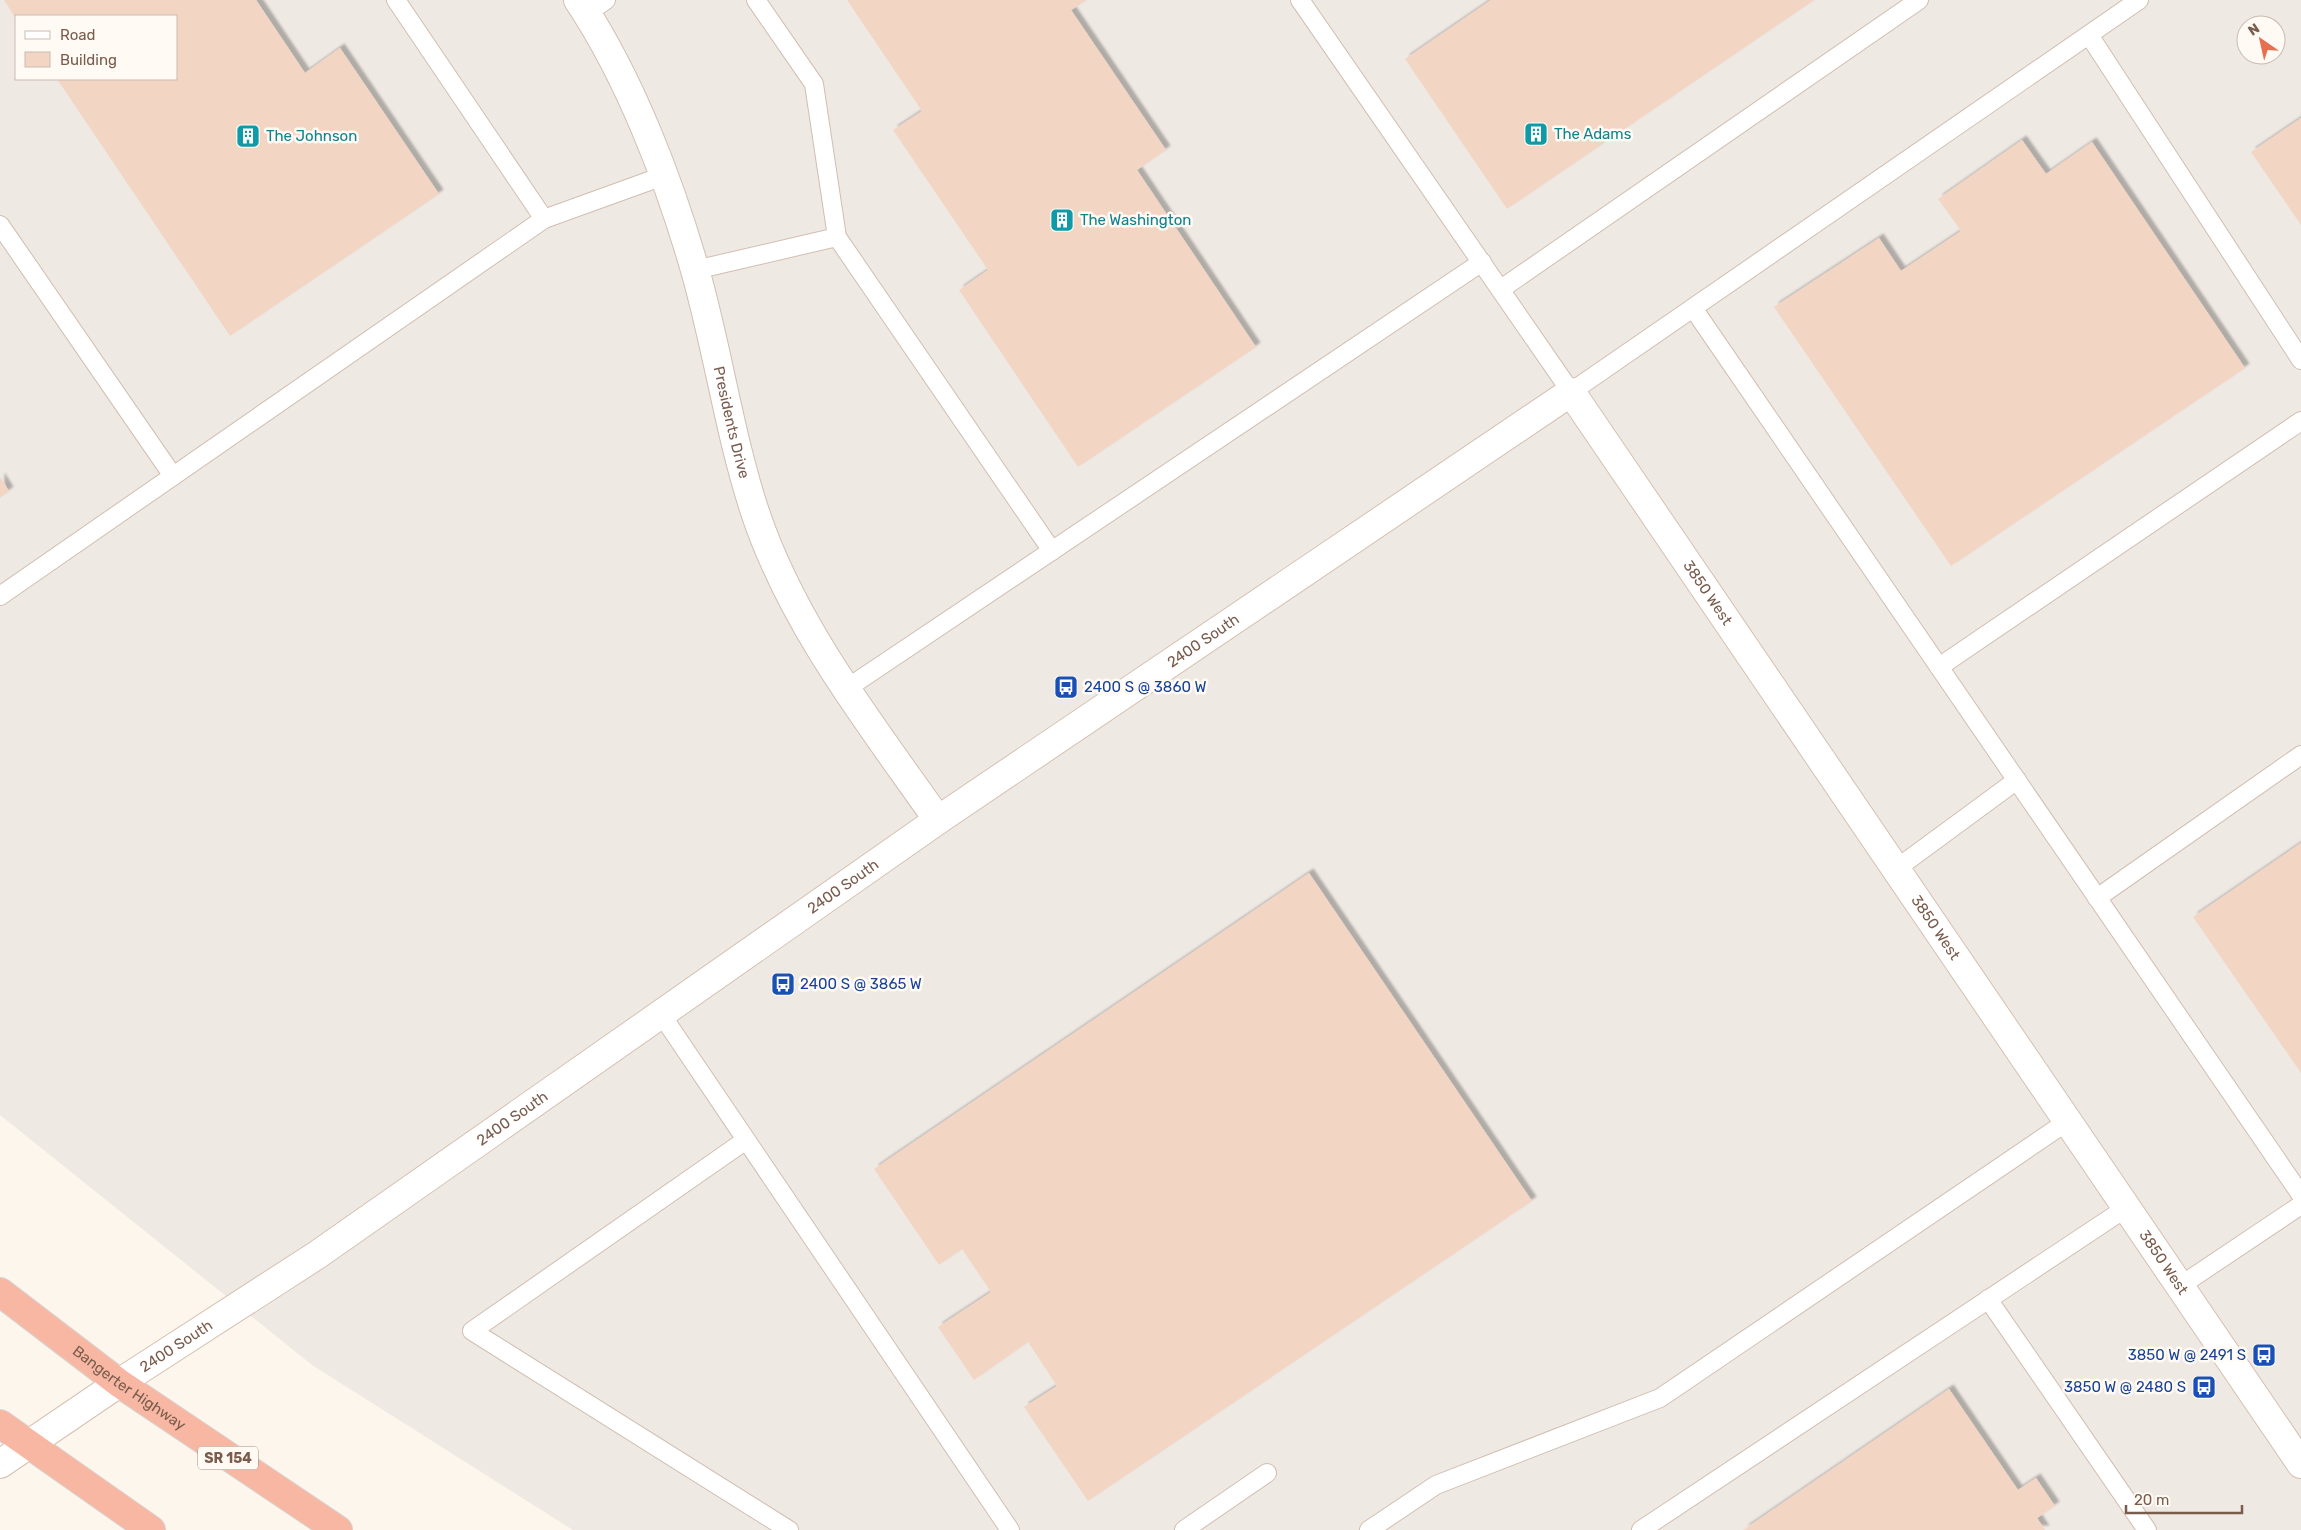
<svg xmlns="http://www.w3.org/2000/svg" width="2301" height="1530" viewBox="0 0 2301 1530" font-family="Rubik,sans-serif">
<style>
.industrial{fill:#efe9e4;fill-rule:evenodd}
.building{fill:#f3d5c3;filter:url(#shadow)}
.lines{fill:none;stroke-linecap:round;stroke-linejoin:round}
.lane-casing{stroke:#d1beb0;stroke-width:20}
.street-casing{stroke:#d1beb0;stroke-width:30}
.secondary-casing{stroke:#d6c0b0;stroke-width:30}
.highway-casing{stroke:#dad1cd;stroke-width:30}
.lane{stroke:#fff;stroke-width:18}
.street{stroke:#fff;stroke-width:28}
.secondary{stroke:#fff;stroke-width:28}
.highway{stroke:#f7b7a3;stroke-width:28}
.labels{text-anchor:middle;stroke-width:5;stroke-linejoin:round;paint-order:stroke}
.shield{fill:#fffaf3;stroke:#a28b7f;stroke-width:1}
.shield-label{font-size:14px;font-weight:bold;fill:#7a5c4d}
.culture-label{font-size:15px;fill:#0d838f;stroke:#fffaf3;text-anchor:start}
.street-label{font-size:15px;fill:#7a5c4d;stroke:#fffaf3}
.transit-label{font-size:15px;fill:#164399;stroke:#fffaf3;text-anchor:start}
</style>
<defs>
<filter id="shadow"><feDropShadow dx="4.5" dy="-4.5" stdDeviation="1" flood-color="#0004"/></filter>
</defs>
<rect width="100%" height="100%" fill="#fdf6ec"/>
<path class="industrial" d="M0,0h2301v1530h-1728l-261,-165 -312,-250zM16,16h160v63h-160zM2246,25h30v30h-30z"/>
<g class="building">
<polygon points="4,0 256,0 305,73 340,48 439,194 230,336 57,79 176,79 176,16 16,16 16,19"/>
<polygon points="847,0 1087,0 1071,10 1166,150 1137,170 1256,347 1078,467 959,290 988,270 893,130 922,111"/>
<polygon points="1491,0 1814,0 1507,209 1405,59"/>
<polygon points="2301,118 2301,225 2251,152"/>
<polygon points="2022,140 2046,174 2092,142 2245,368 1951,566 1774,307 1879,238 1901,271 1961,231 1938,199"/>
<polygon points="0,477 9,491 0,498"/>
<polygon points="2301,843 2301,1073 2193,917"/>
<polygon points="1309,873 1532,1201 1088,1501 1024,1407 1057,1386 1028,1342 974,1380 938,1327 991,1292 962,1249 939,1265 874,1169"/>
<polygon points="1949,1389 2018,1490 2036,1478 2055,1506 2037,1518 2045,1530 1743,1530"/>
</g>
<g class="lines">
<g class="lane-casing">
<g id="lane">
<polyline points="1300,0 1571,392 2139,0"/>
<polyline points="587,13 606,0"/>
<polyline points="2089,35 2301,360"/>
<polyline points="544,219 663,176"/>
<polyline points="0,225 173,476"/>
<polyline points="837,237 1052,551"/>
<polyline points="695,270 837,237 814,84 756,0"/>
<polyline points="1501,289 1919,0"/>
<polyline points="1693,308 2301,1195"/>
<polyline points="0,596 544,219 396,0"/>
<polyline points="1939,667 2301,421"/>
<polyline points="846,689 1482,262"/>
<polyline points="1896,869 2017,780"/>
<polyline points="2097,898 2301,755"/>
<polyline points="661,1014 1010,1530"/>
<polyline points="746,1140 472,1331 789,1530"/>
<polyline points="2180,1286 2301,1205"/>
<polyline points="1988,1299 2147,1530"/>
<polyline points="1184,1530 1267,1473"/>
<polyline points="1369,1530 1436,1485 1660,1398 2068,1121"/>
<polyline points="1641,1530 2126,1208"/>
</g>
</g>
<g class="street-casing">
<g id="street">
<path id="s1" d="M578,0c52,78 91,180 117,270 23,80 34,163 60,242 38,114 115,211 183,308"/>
</g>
</g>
<g class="secondary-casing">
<g id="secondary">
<path id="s2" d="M0,1464l119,-81 198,-128 621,-435 633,-428 730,1072"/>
</g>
</g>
<g class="highway-casing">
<g id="highway">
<path id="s3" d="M0,1292l119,91 219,147"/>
<polyline points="0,1424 151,1530"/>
</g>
</g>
<use href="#lane" class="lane"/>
<use href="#street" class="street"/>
<use href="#secondary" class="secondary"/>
<use href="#highway" class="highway"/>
</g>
<defs>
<g id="building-square" transform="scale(1.25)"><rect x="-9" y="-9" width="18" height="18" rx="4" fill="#0f9aa8" stroke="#fffaf3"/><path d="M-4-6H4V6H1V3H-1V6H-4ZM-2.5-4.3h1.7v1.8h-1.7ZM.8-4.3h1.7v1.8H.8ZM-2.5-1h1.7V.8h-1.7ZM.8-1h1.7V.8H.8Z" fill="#fff"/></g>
<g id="bus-square" transform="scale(1.25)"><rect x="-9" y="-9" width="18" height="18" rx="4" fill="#1a4fb4" stroke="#fffaf3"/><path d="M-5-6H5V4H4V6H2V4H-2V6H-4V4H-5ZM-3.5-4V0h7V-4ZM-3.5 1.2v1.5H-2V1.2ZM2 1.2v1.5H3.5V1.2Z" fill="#fff"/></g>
</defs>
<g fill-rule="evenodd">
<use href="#building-square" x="1536" y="134"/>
<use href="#building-square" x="248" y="136"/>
<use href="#building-square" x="1062" y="220"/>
<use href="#bus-square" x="1066" y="687"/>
<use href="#bus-square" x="783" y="984"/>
<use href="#bus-square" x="2264" y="1355"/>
<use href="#bus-square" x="2204" y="1387"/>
</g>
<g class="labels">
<rect class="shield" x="198" y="1446.5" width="60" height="23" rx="4"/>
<g class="shield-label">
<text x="228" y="1463">SR 154</text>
</g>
<g class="culture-label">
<text x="1554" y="139">The Adams</text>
<text x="266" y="141">The Johnson</text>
<text x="1080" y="225">The Washington</text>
</g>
<g class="street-label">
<text dy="5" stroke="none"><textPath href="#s1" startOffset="452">Presidents Drive</textPath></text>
<text dy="5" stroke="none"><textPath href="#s2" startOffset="2145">3850 West</textPath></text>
<text dy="5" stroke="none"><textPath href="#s2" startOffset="1458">2400 South</textPath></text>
<text dy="5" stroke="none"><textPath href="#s2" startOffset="1022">2400 South</textPath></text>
<text dy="5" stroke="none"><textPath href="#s2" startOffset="2550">3850 West</textPath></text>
<text dy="5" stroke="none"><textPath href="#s2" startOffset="618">2400 South</textPath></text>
<text dy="5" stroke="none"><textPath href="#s2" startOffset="2955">3850 West</textPath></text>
<text dy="5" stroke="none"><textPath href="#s2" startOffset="212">2400 South</textPath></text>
<text dy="5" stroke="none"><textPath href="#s3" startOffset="161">Bangerter Highway</textPath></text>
</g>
<g class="transit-label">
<text x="1084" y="692">2400 S @ 3860 W</text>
<text x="800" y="989">2400 S @ 3865 W</text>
<text x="2246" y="1360" text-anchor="end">3850 W @ 2491 S</text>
<text x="2186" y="1392" text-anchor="end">3850 W @ 2480 S</text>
</g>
</g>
<rect x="15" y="15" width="162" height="65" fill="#fffaf3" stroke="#cabbb1"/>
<rect x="25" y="31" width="25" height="8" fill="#ffffff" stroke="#cabbb1"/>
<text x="60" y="40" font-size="15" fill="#7a5c4d">Road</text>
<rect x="25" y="52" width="25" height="15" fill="#f3d5c3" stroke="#cabbb1"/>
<text x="60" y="65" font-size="15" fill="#7a5c4d">Building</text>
<g transform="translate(2261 40) rotate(326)"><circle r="24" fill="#fffaf3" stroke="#cabbb1"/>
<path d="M0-4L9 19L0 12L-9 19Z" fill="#e76f51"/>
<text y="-8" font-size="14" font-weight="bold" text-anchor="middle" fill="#7a5c4d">N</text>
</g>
<path d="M2126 1505v8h116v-8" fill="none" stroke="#7a5c4d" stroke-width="2.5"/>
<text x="2134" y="1505" font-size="15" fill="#7a5c4d" stroke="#fffaf3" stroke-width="4" paint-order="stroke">20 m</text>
</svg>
